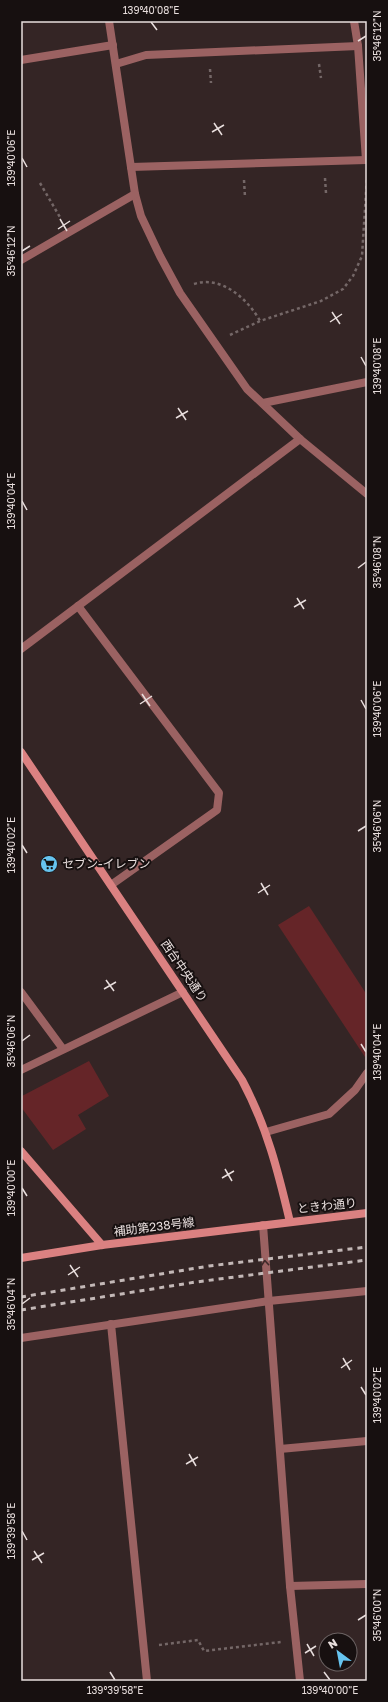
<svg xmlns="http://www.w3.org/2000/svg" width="388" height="1702" viewBox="0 0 388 1702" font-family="'Golos Text','Noto Sans JP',sans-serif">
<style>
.green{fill:#652528}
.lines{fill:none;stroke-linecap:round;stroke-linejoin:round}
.path{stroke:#746767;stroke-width:2.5;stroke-dasharray:3 3;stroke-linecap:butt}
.lane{stroke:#9b6262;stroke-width:8}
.street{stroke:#9b6262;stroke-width:8}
.secondary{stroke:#db8181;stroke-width:8}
.rail{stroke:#c3b8b7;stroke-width:3;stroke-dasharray:5 5;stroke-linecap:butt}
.oneway{stroke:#3f2929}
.ticks{fill:none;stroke:#e8dedd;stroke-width:1.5}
.labels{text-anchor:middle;stroke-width:4;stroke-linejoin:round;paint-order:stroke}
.poi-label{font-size:12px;fill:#e8dedd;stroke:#171010;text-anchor:start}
.street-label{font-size:12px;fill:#e8dedd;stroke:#171010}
.neatline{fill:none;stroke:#e8dedd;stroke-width:1.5}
.ticks-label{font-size:10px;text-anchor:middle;fill:#e8dedd}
</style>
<rect width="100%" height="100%" fill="#342525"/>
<g class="green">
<polygon points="309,906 367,995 367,1053 365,1057 278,925"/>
<polygon points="89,1061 109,1096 78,1115 86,1129 53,1150 21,1107 22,1096"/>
</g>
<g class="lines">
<g class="path">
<polyline points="319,64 321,78"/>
<polyline points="210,69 211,83"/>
<polyline points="325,178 326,193"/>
<polyline points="244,180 245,197"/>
<polyline points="40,183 61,219"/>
<path d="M194,284c27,-9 54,15 66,37"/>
<polyline points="230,335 260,321 321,301 343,289 353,276 362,256 367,177"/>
<polyline points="159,1645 198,1640 204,1651 281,1642"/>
</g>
<g class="lane">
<polyline points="21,60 113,45"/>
<polyline points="116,64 146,55 358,46"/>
<polyline points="131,167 366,160"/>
<polyline points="280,1449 367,1441"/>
<polyline points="290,1586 367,1584"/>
</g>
<g class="street">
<polyline points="109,21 135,194 141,216 160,256 180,293 247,389 300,439 367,494"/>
<polyline points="354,21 358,46 366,160"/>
<polyline points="21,260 135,194"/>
<polyline points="263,403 367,382"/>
<polyline points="78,606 219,793 217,810 111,885"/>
<polyline points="21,649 300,439"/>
<polyline points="21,992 63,1049"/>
<polyline points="21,1070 183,992"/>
<polyline points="266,1132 329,1114 355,1090 367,1073"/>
<polyline points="263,1225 290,1586 300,1681"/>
<polyline points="111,1324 147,1681"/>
<polyline points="21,1338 269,1301 367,1291"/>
</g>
<g class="secondary">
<path d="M21,752l221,328c25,47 36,91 48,142"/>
<polyline points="21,1151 102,1245"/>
<polyline points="21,1258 102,1245 367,1213"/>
</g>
<g class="rail">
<polyline points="21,1297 209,1266 367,1247"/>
<polyline points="21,1310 196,1282 367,1260"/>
</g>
</g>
<defs><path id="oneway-chevron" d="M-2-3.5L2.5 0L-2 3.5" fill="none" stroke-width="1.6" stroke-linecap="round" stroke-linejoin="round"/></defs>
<use class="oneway" href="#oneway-chevron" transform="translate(265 1263) rotate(-95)"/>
<path class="ticks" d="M151,22l6,8M358,41l8,-5M214,123l8,12M212,132l12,-7M22,158l5,9M60,219l7,12M58,229l12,-8M22,251l8,-5M332,312l8,12M330,322l12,-8M361,357l5,9M178,408l8,12M176,418l12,-7M22,501l5,9M358,568l8,-6M297,598l7,11M294,607l12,-7M142,694l8,12M361,700l5,9M140,704l12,-8M358,831l8,-5M22,845l5,8M261,883l7,12M258,893l12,-8M106,980l8,11M104,989l12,-7M22,1041l8,-6M361,1044l5,8M225,1169l7,12M222,1178l12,-7M22,1188l5,8M70,1265l8,12M68,1275l12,-8M22,1304l8,-6M343,1358l7,12M341,1368l11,-8M361,1387l5,8M189,1454l7,12M186,1464l12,-7M22,1531l5,9M34,1551l8,12M32,1560l12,-7M358,1620l8,-5M307,1644l7,12M305,1653l11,-7M110,1672l5,8M324,1672l6,8"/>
<defs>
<g id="supermarket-disc" transform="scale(0.9)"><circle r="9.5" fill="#66c4ef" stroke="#171010"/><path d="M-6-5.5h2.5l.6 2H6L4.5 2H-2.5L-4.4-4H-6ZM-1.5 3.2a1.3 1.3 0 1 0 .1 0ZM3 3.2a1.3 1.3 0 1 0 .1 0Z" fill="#111"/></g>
</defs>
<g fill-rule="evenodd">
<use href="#supermarket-disc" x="49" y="864"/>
</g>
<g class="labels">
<g class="poi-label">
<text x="62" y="868">セブン-イレブン</text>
</g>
<g class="street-label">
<text transform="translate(184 971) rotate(56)" y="4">西台中央通り</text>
<text transform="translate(327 1206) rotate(-6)" y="4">ときわ通り</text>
<text transform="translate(154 1227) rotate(-7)" y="4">補助第238号線</text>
</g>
</g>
<rect width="388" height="1702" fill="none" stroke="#171010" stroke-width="44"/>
<g transform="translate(338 1652) rotate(328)"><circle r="19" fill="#171010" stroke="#6b6262"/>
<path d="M0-3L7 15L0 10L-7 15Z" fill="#66c4ef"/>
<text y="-6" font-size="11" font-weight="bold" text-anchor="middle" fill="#e8dedd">N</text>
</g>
<rect x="22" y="22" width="344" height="1658" class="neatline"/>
<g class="ticks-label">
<text x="151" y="14">139°40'08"E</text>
<text transform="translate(377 36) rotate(-90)" y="4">35°46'12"N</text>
<text transform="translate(11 158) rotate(-90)" y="4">139°40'06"E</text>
<text transform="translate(11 251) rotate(-90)" y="4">35°46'12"N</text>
<text transform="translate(377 366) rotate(-90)" y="4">139°40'08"E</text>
<text transform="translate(11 501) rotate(-90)" y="4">139°40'04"E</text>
<text transform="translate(377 562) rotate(-90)" y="4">35°46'08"N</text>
<text transform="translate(377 709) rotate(-90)" y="4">139°40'06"E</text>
<text transform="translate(377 826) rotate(-90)" y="4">35°46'06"N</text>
<text transform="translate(11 845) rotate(-90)" y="4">139°40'02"E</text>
<text transform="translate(11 1041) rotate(-90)" y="4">35°46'06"N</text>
<text transform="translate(377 1052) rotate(-90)" y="4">139°40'04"E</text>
<text transform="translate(11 1188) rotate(-90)" y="4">139°40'00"E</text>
<text transform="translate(11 1304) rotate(-90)" y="4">35°46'04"N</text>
<text transform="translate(377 1395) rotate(-90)" y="4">139°40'02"E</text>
<text transform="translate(11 1531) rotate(-90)" y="4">139°39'58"E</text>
<text transform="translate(377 1615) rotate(-90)" y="4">35°46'00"N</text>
<text x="115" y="1694">139°39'58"E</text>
<text x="330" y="1694">139°40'00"E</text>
</g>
</svg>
